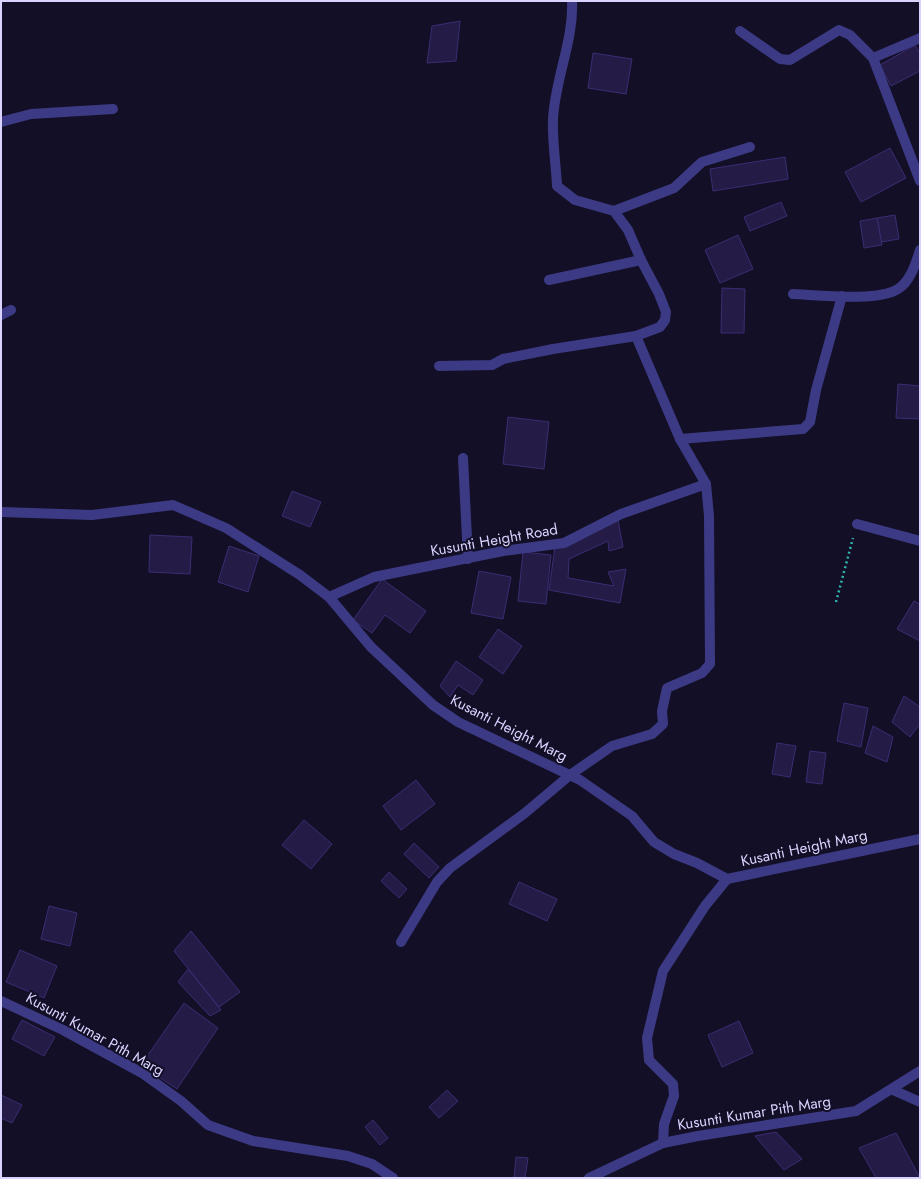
<svg xmlns="http://www.w3.org/2000/svg" width="921" height="1179" viewBox="0 0 921 1179" font-family="Jost,sans-serif">
<style>
.building{fill:#241b47;stroke:#3b2d73}
.lines{fill:none;stroke-linecap:round;stroke-linejoin:round}
.path{stroke:#2fb8b0;stroke-width:2.5;stroke-dasharray:2 3;stroke-linecap:butt}
.service{stroke:#3d3a85;stroke-width:10}
.minor{stroke:#3d3a85;stroke-width:10}
.labels{text-anchor:middle;stroke-width:4;stroke-linejoin:round;paint-order:stroke}
.street-label{font-size:15px;fill:#d9d4ff;stroke:#130f26}
</style>
<rect width="100%" height="100%" fill="#130f26"/>
<g class="building">
<polygon points="460,21 456,61 427,63 432,26"/>
<polygon points="915,45 920,54 920,71 891,86 880,65"/>
<polygon points="593,53 632,59 626,94 588,88"/>
<polygon points="890,148 906,178 861,202 845,172"/>
<polygon points="785,157 788,179 713,191 710,169"/>
<polygon points="781,202 787,216 750,231 744,217"/>
<polygon points="895,215 899,239 881,242 877,218"/>
<polygon points="877,218 882,245 864,248 860,221"/>
<polygon points="738,235 753,269 720,283 705,250"/>
<polygon points="722,288 745,289 744,333 721,333"/>
<polygon points="898,384 920,386 920,419 896,418"/>
<polygon points="508,417 549,422 544,469 503,464"/>
<polygon points="292,491 321,502 310,527 282,516"/>
<polygon points="618,520 623,547 609,551 608,541 569,559 568,578 614,586 608,572 626,569 620,603 549,590 555,547"/>
<polygon points="150,535 192,537 190,574 149,572"/>
<polygon points="229,546 259,556 248,592 218,582"/>
<polygon points="523,552 551,555 546,604 518,601"/>
<polygon points="479,571 511,577 503,619 471,613"/>
<polygon points="382,579 426,611 410,633 385,615 372,633 353,620"/>
<polygon points="914,601 920,604 920,641 897,629"/>
<polygon points="498,629 522,646 503,674 479,657"/>
<polygon points="456,661 483,680 473,695 458,685 450,697 440,686"/>
<polygon points="904,696 920,707 920,724 910,737 892,722"/>
<polygon points="844,703 868,708 861,747 837,741"/>
<polygon points="873,726 893,737 887,762 865,753"/>
<polygon points="777,743 796,746 790,777 772,774"/>
<polygon points="810,751 826,753 822,784 806,782"/>
<polygon points="416,780 435,804 401,830 383,806"/>
<polygon points="304,820 332,844 311,869 282,845"/>
<polygon points="414,843 439,867 429,878 404,854"/>
<polygon points="389,872 407,889 399,898 381,881"/>
<polygon points="519,882 557,899 547,921 509,904"/>
<polygon points="49,906 77,913 70,946 41,939"/>
<polygon points="191,931 240,992 219,1007 174,951"/>
<polygon points="20,950 57,966 44,998 6,982"/>
<polygon points="188,969 221,1010 210,1016 178,982"/>
<polygon points="184,1003 218,1028 177,1089 141,1065"/>
<polygon points="22,1020 55,1037 44,1056 12,1039"/>
<polygon points="739,1021 753,1053 722,1067 708,1035"/>
<polygon points="447,1090 458,1101 439,1118 429,1107"/>
<polygon points="1,1095 22,1105 12,1123 1,1118"/>
<polygon points="373,1120 388,1138 380,1145 365,1127"/>
<polygon points="776,1132 802,1159 784,1170 755,1136"/>
<polygon points="896,1133 920,1178 876,1178 859,1148"/>
<polygon points="516,1157 528,1158 525,1178 514,1178"/>
</g>
<g class="lines">
<polyline class="path" points="836,602 853,538"/>
<g class="service">
<polyline points="1,315 11,310"/>
<polyline points="439,366 492,365 503,359 553,349 636,336"/>
</g>
<g class="minor">
<polyline points="740,31 780,59 790,60 839,30 850,35 873,58 920,181"/>
<polyline points="873,58 920,38"/>
<polyline points="1,122 31,114 113,109"/>
<polyline points="614,211 674,188 702,162 750,147"/>
<polyline points="549,280 641,260"/>
<path d="M793,294c25,1 85,8 105,-5 12,-7 18,-26 22,-39"/>
<polyline points="680,439 803,429 810,422 816,390 842,296"/>
<polyline points="463,458 468,559"/>
<polyline points="1,512 92,515 173,505 226,528 300,575 329,597 371,647 433,705 458,722 580,780 632,816 654,842 674,854 697,863 727,879 920,839"/>
<polyline points="857,524 920,541"/>
<polyline points="329,597 374,577 503,551 564,543 621,514 706,484"/>
<path d="M401,942l36,-60 13,-14 75,-55 45,-38 42,-29 40,-12 11,-10 -1,-13 5,-23 35,-15 8,-9 -1,-148 -3,-32 -26,-45 -44,-103 24,-9 5,-7 1,-8 -7,-18 -18,-34 -13,-30 -14,-19 -39,-11 -18,-14c-1,-22 -5,-45 -4,-67 2,-40 21,-79 19,-118"/>
<polyline points="1,1001 63,1030 142,1073 181,1101 208,1125 253,1141 348,1156 372,1164 393,1178"/>
<polyline points="893,1090 920,1102"/>
<polyline points="663,1143 664,1124 674,1096 673,1084 649,1060 647,1038 663,971 705,906 727,879"/>
<polyline points="589,1178 663,1143 698,1136 856,1111 920,1071"/>
</g>
</g>
<g class="labels">
<g class="street-label">
<text transform="translate(494 540) rotate(-10)" y="5">Kusunti Height Road</text>
<text transform="translate(509 728) rotate(27)" y="5">Kusanti Height Marg</text>
<text transform="translate(804 848) rotate(-12)" y="5">Kusanti Height Marg</text>
<text transform="translate(95 1034) rotate(29)" y="5">Kusunti Kumar Pith Marg</text>
<text transform="translate(754 1113) rotate(-9)" y="5">Kusunti Kumar Pith Marg</text>
</g>
</g>
<rect width="921" height="1179" fill="none" stroke="#d9d4ff" stroke-width="4"/>
</svg>
